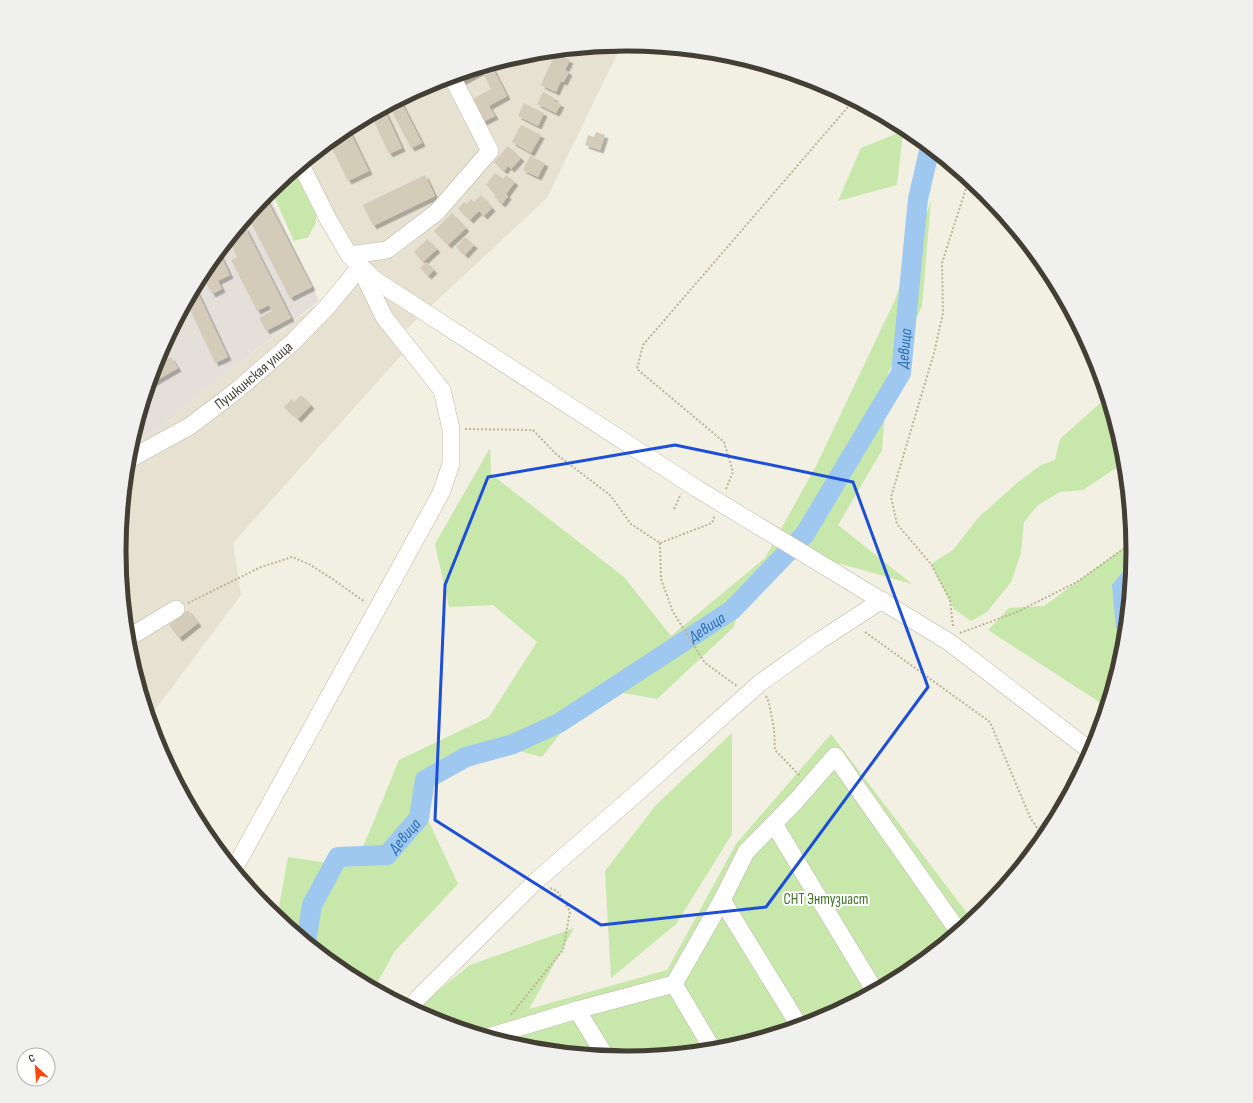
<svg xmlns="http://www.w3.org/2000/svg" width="1253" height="1103" viewBox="0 0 1253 1103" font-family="'Sofia Sans Condensed',sans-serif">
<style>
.residential{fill:#e6e1d1}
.industrial{fill:#e4e0d9}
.green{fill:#c7e7ab}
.water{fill:#9ec8f0}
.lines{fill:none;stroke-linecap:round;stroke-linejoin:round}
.river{stroke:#9ec8f0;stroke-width:20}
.building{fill:#d4cbb9;filter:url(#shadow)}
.minor-casing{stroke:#bdb7a6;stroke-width:18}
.path{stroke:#bfb497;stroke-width:2;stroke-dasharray:2 2;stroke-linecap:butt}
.minor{stroke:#fff;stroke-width:17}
.minor-bridge-casing{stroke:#bdb7a6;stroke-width:18;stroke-linecap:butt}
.minor-bridge{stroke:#fff;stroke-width:17}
.marked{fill:none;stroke:#1d4ed8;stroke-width:3;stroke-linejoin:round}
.labels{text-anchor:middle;stroke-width:4;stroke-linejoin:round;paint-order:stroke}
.street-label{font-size:15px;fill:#443f34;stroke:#fff}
.park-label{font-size:15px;fill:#3e7527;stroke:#fff}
.water-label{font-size:16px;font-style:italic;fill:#2c6db0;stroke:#fff}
.rim{fill:none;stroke:#443f34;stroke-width:5}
</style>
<defs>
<filter id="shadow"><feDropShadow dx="3.5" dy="3.5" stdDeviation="0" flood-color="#0004"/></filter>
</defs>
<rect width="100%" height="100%" fill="#f2efe3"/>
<g class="residential">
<polygon points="622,44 547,198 403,332 364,283 306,162 345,129 433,83 528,54"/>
<polygon points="354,276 406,350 233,543 241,595 149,718 129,650 119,551 129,452 131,446 157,430 216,381"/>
</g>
<polygon class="industrial" points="268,193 319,301 216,381 157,430 131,446 158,357 205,269"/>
<g class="green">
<polygon points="903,131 897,185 838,201 861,148"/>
<polygon points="296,170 316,210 316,223 308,237 294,241 271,190"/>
<polygon points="931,201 922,307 888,373 882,450 838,525 912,584 806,554 744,586 734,627 657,699 596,688 542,757 484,742 415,792 458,884 394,952 374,989 344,973 277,918 288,857 353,867 369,833 399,760 489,717 537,642 493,605 449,607 435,544 490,448 491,474 624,577 671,636 765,558 817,464 894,302"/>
<polygon points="1107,397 1124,453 1125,462 1083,490 1060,492 1038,505 1024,522 1021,553 1011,582 987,612 971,621 954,609 931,564 953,550 978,518 1017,483 1041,465 1055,460 1060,439"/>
<polygon points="1133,541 1134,552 1124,651 1107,707 988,630 1009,608 1044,606"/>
<polygon points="732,733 732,834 676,924 611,978 605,871 656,805"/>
<polygon points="831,734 973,921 908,974 821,1020 725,1049 626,1059 527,1049 432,1020 417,1012 424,1002 470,965 574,928 529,1009 667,970 736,844"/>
</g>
<polygon class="water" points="1133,559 1126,634 1116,628 1112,585"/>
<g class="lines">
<path class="river" id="s1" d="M306,942l6,-37 26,-48 49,-2 32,-37 6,-38 41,-23 47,-13 46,-21 173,-113 73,-76 96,-161 17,-174 12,-52"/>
</g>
<g class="building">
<polygon points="555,54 570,60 565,70 569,72 564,82 561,81 556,92 541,85"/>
<polygon points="491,65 507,96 489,106 495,116 483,122 471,100 491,89 482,71 461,82 458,75"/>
<polygon points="543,92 555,98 554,101 561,104 556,113 537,104"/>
<polygon points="400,100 422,143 411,148 389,106"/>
<polygon points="524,103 544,113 538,126 518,116"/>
<polygon points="384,109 402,148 389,154 371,115"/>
<polygon points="521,125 541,135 531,153 512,142"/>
<polygon points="348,128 369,171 348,181 329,142"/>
<polygon points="596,132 605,135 600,150 585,145 588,135 594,137"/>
<polygon points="508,146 521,158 511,169 508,166 504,171 494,162"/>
<polygon points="530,156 545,163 538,177 523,170"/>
<polygon points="495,173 503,179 506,175 515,182 506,194 508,196 502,204 494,197 496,194 486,185"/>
<polygon points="425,175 435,196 373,226 363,205"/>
<polygon points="481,195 492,208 484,216 479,211 470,220 458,209 464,202 466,204 471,199 474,202"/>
<polygon points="265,196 312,287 290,298 248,217"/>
<polygon points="452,213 466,228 448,245 434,231"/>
<polygon points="245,227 291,318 266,331 259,318 272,311 269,305 257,311 231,260 237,257 229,240 238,229 239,230"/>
<polygon points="465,237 474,245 465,255 456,247"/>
<polygon points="427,239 437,249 423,262 414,252"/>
<polygon points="219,252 230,275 218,281 222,289 212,294 204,279 214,274 210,267 204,270"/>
<polygon points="426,262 434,270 428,276 420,268"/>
<polygon points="195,287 228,357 215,363 187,303"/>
<polygon points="171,357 178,368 149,385 155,366"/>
<polygon points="301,395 311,405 298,419 284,407 292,399 294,402"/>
<polygon points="188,610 198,623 179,638 169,625"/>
</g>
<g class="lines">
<g class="minor-casing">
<g id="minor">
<polyline points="301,165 328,219 349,255 375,280 696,488"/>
<polyline points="349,255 387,250 437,212 490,151 452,77"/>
<path id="s2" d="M128,460l62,-34 46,-35 57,-49 34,-35 33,-40"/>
<polyline points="831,570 949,642 1092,752"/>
<polyline points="128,638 176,609"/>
<polyline points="774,824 875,991"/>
<polyline points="234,869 441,493 451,464 451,429 442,390 384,317 360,267"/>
<polyline points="722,900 800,1027"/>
<polyline points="674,984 713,1050"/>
<polyline points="410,1009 418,998 535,882 638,792 760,683 819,641 882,600"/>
<polyline points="577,1010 606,1057"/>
<polyline points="488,1037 577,1010 674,984 722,900 746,852 795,802 835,756 959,932"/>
</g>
</g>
<g class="path">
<polyline points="465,429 533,430 556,454 610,495 631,524 660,543 712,523 715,515"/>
<polyline points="726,489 733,472 724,442 637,369 643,345 854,100"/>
<polyline points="674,509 681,494"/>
<polyline points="660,543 661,579 673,612 705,663 737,686"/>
<polyline points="188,603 261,567 292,557 309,564 331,578 365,602"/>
<polyline points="953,626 950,600 931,564 897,524 891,497 934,353 943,313 942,263 969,179"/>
<polyline points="865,632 990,722 1030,817 1044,839"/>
<polyline points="960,633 1017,612 1077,582 1133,542"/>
<polyline points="766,696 769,703 774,729 775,750 799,775 798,777"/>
<polyline points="511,1015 563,950 570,911 557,891 550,888"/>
</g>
<use href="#minor" class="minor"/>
<g class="minor-bridge-casing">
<polyline id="minor-bridge" points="696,488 831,570"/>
</g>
<use href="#minor-bridge" class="minor-bridge"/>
</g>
<path class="marked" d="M675,445l178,37 75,205 -162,220 -165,18 -166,-105 10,-235 43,-108z"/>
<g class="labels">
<g class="street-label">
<text dy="5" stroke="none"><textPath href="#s2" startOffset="152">Пушкинская улица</textPath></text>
</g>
<g class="park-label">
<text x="826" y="904">СНТ Энтузиаст</text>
</g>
<g class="water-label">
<text dy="6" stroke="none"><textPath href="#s1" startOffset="899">Девица</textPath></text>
<text dy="6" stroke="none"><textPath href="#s1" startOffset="551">Девица</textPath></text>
<text dy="6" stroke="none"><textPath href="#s1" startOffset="167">Девица</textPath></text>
</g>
</g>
<path d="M0 0H1253V1103H0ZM126 551a500 500 0 1 1 1000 0a500 500 0 1 1-1000 0Z" fill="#f0f0ef" fill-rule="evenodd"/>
<path class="rim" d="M126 551a500 500 0 1 1 1000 0a500 500 0 1 1-1000 0Z"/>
<g transform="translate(36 1067) rotate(334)"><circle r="19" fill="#ffffff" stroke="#b4b2ae"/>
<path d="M0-3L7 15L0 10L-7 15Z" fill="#fc4810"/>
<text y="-6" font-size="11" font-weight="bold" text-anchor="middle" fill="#443f34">С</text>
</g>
</svg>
